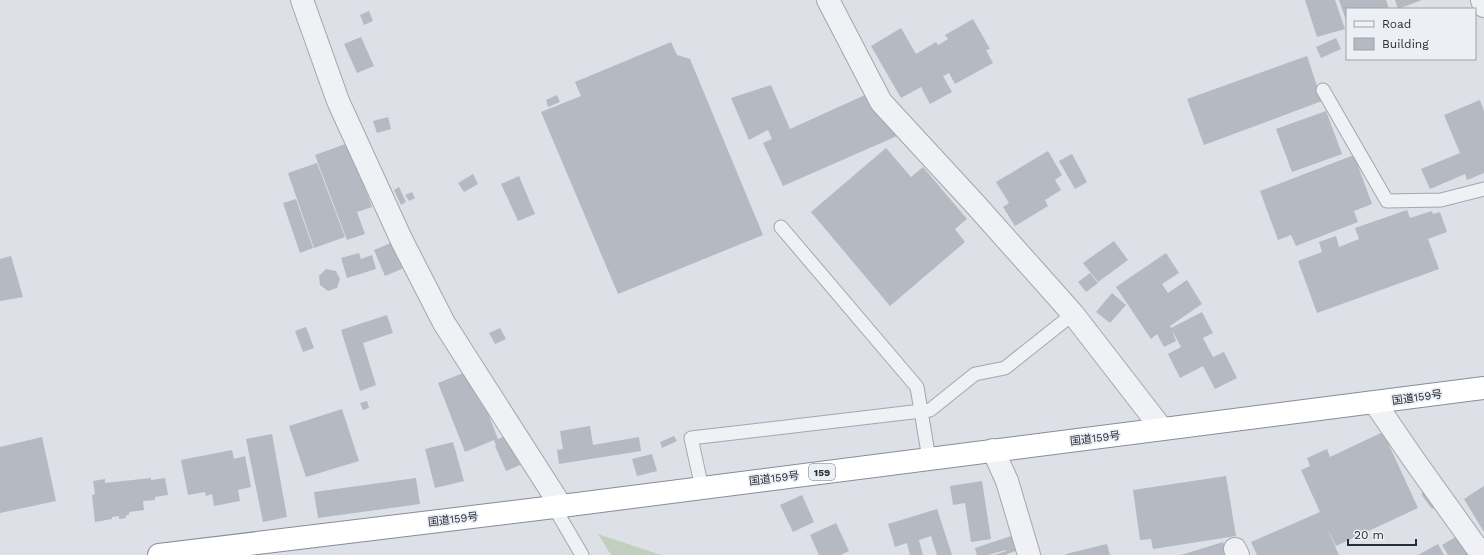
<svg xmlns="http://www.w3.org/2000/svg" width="1484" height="555" viewBox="0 0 1484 555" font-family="'Work Sans','Noto Sans JP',sans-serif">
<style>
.green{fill:#c2cfbe}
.building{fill:#b4b9c2}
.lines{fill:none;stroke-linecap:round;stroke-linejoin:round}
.service-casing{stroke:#a3a7af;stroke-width:15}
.minor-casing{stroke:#a3a7af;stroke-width:24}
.trunk-casing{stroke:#858d9b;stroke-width:24}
.service{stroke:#eff1f4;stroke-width:13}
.minor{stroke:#eff1f4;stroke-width:22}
.trunk{stroke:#fff;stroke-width:22}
.labels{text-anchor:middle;stroke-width:3.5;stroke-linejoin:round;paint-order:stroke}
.shield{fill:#eceff3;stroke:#626872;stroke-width:1}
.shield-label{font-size:10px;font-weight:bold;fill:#272e3b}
.street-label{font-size:11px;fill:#272e3b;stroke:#eceff3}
</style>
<rect width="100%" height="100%" fill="#dde0e6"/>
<polygon class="green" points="598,534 661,555 611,555"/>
<g class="building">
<polygon points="1305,0 1335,0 1345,29 1317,37"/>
<polygon points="1339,0 1386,0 1389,9 1347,9 1347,23"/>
<polygon points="1395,0 1422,0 1398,9"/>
<polygon points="369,11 373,21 364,25 360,15"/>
<polygon points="973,19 990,49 986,50 993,63 955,84 949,73 943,76 952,92 930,104 921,87 901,98 871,46 901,28 916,54 936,42 938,45 948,39 945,35"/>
<polygon points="361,37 374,66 357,73 344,44"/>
<polygon points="1336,38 1341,49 1321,58 1316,47"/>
<polygon points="671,42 677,55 690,59 763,235 618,294 541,112 581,96 575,82"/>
<polygon points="1307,56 1322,101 1204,145 1187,99"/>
<polygon points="771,85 790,129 865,95 897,136 783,186 763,143 772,139 768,130 749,140 731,98"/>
<polygon points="557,95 560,102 548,107 546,100"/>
<polygon points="1480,100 1484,111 1484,173 1467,180 1465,174 1430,189 1421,169 1460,153 1444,115"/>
<polygon points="1326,111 1342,154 1292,172 1276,129"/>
<polygon points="388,117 391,129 377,133 373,121"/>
<polygon points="348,143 372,207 357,212 365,234 347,240 315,155"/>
<polygon points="886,148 911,177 923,167 967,219 955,229 965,242 890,306 811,212"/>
<polygon points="1048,151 1062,175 1055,180 1061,190 1045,200 1048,206 1015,226 1003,207 1009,203 996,182"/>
<polygon points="1072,154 1087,182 1075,189 1059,161"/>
<polygon points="1354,155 1372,204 1354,211 1358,222 1296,246 1291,235 1278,240 1260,191"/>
<polygon points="317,163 345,237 314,248 288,173"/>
<polygon points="473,174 478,184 464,192 458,183"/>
<polygon points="519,176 535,214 518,221 501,184"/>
<polygon points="399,187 406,202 401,205 394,190"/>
<polygon points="412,192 415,198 409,201 405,195"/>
<polygon points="296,199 313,248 300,253 283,203"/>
<polygon points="1407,210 1410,218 1432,211 1433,214 1440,212 1447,232 1428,239 1439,269 1317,313 1298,261 1322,252 1319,242 1336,236 1339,247 1359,239 1355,228"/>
<polygon points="1114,241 1128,260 1098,282 1083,263"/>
<polygon points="393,242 404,268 385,276 374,250"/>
<polygon points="359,253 361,259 372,255 376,269 347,278 341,258"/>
<polygon points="1166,253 1179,273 1162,284 1168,293 1187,280 1202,304 1170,326 1171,328 1202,312 1213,333 1203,338 1213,357 1224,352 1237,378 1215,389 1203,366 1180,378 1168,354 1181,347 1172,330 1176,341 1164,347 1157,334 1151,339 1116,287"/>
<polygon points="11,256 23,297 0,301 0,259"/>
<polygon points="326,269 336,271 340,279 337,288 328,291 320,285 319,276"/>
<polygon points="1090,273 1098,283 1086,292 1078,282"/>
<polygon points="1112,293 1126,305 1110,323 1096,312"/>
<polygon points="387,315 393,333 363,343 376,385 360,391 341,330"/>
<polygon points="306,327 314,348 303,352 295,331"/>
<polygon points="500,328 506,339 495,344 489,333"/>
<polygon points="471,370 498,439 507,435 524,456 518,460 520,465 506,471 495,446 496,445 494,440 465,452 438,383"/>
<polygon points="367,401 369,408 363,410 360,403"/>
<polygon points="342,409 359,461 306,477 289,426"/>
<polygon points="590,426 593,445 639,437 641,451 559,464 557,450 563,449 560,431"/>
<polygon points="1383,432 1418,508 1336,546 1326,526 1339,555 1257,555 1251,542 1320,512 1301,470 1310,466 1307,458 1327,449 1330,457"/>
<polygon points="272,434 287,517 263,522 246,439"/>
<polygon points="674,436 677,441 662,448 660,442"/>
<polygon points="42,437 56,501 0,513 0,447"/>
<polygon points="453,442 464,481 435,488 425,449"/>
<polygon points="232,450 234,459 245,456 251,487 238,490 240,501 214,506 212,494 206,496 205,492 188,495 181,460"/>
<polygon points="652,454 657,471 637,476 632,459"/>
<polygon points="1226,476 1236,536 1153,549 1151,539 1140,540 1133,490"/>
<polygon points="151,478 151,480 165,478 168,495 155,497 155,500 143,501 144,510 129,512 129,515 126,515 126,518 119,519 119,516 112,517 112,519 95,522 92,495 95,494 93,481 105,479 105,483"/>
<polygon points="416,478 420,504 318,518 314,492"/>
<polygon points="982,481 991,539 971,542 965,503 953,505 950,486"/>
<polygon points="1484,486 1484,532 1464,499"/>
<polygon points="1425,491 1440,504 1432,509 1421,494"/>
<polygon points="802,495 814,522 793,532 780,505"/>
<polygon points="937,509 952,555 937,555 931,536 919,540 923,555 910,555 907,543 895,547 888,524"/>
<polygon points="836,523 849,551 841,555 819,555 810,535"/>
<polygon points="1462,533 1472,555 1448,555 1442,545"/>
<polygon points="1011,536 1016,551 1007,554 1007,555 994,555 1006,551 1006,550 988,555 977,555 975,548"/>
<polygon points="1223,542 1228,555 1181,555"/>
<polygon points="1107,544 1110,555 1066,555 1066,554"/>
<polygon points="1438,544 1444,555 1418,555"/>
</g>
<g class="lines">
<g class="service-casing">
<g id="service">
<polyline points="1323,90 1387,201 1441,200 1484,189"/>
<polyline points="781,227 917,387 929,459"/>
<polyline points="702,488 691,438 930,410 975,374 1005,368 1073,314"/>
<polyline points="554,507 582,555"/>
</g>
</g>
<g class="minor-casing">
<g id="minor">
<polyline points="302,0 338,101 402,241 444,323 561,506"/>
<polyline points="828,0 881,102 975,204 1073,314 1162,429"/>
<polyline points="1482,0 1484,6"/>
<polyline points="1375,403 1414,460 1482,555"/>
<polyline points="993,450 1007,481 1029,555"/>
<polyline points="1235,549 1238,555"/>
</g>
</g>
<g class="trunk-casing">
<polyline id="trunk" points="159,555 554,507 1484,388"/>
</g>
<use href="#service" class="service"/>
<use href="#minor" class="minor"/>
<use href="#trunk" class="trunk"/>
</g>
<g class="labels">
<rect class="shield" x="809" y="464" width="26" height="16" rx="3"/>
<g class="shield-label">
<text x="822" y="476">159</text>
</g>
<g class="street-label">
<text transform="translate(1417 397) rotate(-8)" y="4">国道159号</text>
<text transform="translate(1095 438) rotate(-7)" y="4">国道159号</text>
<text transform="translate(774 478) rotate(-7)" y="4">国道159号</text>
<text transform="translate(453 519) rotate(-7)" y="4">国道159号</text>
</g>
</g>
<rect x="1346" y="8" width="130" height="52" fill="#eceff3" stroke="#9da2a9"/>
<rect x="1354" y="21" width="20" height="6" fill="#eff1f4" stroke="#9da2a9"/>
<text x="1382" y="28" font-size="12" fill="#272e3b">Road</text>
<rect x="1354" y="38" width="20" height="12" fill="#b4b9c2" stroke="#9da2a9"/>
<text x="1382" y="48" font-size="12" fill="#272e3b">Building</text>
<path d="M1348 539v6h68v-6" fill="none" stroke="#272e3b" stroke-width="2"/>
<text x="1354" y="539" font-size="12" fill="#272e3b" stroke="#eceff3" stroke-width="3" paint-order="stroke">20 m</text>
</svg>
